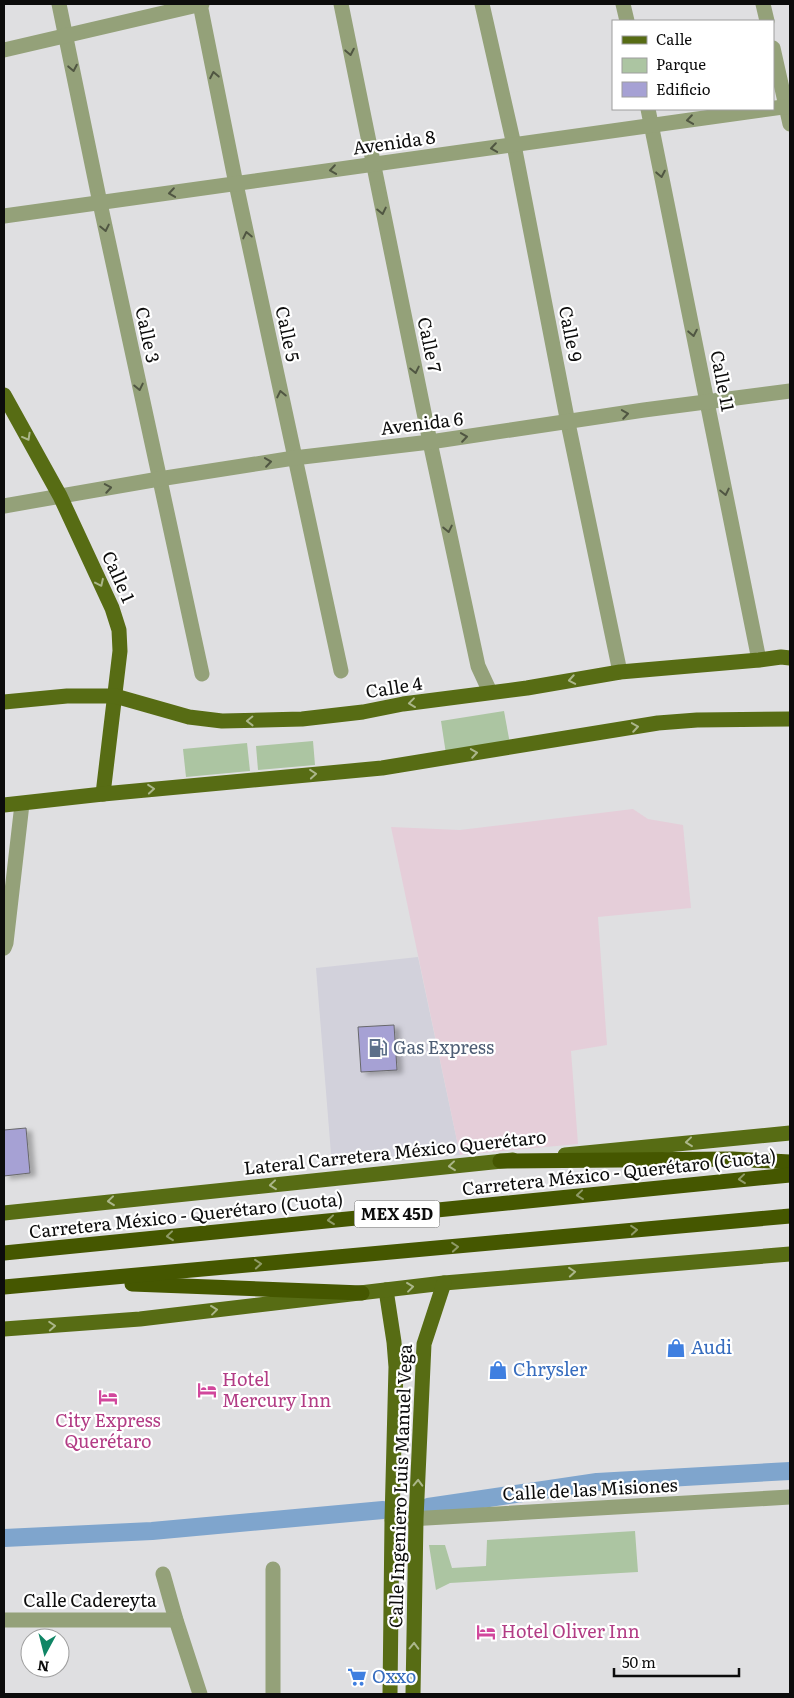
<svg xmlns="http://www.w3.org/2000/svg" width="794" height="1698" viewBox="0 0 794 1698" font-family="Literata,serif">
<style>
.built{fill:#d2d1db}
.industrial{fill:#e5ced9}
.green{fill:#acc5a2}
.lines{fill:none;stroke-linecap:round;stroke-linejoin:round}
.canal{stroke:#7fa5cd;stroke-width:18}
.building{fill:#a6a1d4;stroke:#68686b;filter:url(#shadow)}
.minor{stroke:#94a179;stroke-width:15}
.major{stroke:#576c14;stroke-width:15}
.highway{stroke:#455700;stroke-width:15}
.oneway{stroke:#505642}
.oneway2{stroke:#abb68a}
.oneway3{stroke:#8f9a66}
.labels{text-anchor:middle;stroke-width:4.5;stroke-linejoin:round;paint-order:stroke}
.shield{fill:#fff;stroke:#555;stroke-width:1}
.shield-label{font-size:16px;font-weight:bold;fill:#0c0c0c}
.street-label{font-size:18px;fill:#0c0c0c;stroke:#fff}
.service-label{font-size:18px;fill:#4e5e75;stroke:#fff;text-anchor:start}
.shop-label{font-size:18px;fill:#366cbe;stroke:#fff;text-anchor:start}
.hotel-label{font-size:18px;fill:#b23c85;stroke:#fff;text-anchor:start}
</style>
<defs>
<filter id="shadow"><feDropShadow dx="5.5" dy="3" stdDeviation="2.5" flood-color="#0004"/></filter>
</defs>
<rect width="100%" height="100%" fill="#dfdfe1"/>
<polygon class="built" points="418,957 460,1155 332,1166 316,968"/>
<polygon class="industrial" points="633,809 648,819 683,825 691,908 598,917 607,1045 571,1051 578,1144 460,1155 391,827 460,830"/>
<g class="green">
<polygon points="504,711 510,744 446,754 441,721"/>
<polygon points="313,741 315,765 258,770 256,746"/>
<polygon points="247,743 250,771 186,777 183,749"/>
<polygon points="635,1531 638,1572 450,1583 436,1590 429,1545 445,1545 452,1568 486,1566 487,1540"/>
</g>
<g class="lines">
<g class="canal">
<polyline points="428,1507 597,1482 790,1471"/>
<polyline points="4,1538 152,1531 383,1510"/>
</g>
</g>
<g class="building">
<polygon points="394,1025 397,1070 361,1072 358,1027"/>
<polygon points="26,1128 30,1173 4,1176 4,1130"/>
</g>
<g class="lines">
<g class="minor">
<polyline points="59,4 100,203 202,674"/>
<polyline points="200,4 236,184 341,671"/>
<polyline points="341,4 430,442 478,666 490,692"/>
<polyline points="482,4 514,145 568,423 620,672"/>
<polyline points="623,4 627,21"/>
<polyline points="763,4 767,21"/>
<polyline points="773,48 790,124"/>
<polyline points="4,50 202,4"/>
<polyline points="648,109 759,660"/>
<polyline points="4,216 790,106"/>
<polyline points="4,506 159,479 294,458 430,442 644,410 790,391"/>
<polyline points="4,948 6,943 22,804"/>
<polyline points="392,1520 790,1497"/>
<polyline points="163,1574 176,1620 200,1694"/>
<polyline points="4,1620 176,1620"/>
<polyline points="273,1694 273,1569"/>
</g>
<g class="major">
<polyline points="4,395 60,496 112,608 119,630 120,651 103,794"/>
<polyline points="4,702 67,696 115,696 189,717 222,721 302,719 363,712 403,704 527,688 620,672 759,660 781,657 790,658"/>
<polyline points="4,805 103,794 382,768 658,723 697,720 790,719"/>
<polyline points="565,1155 790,1133"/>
<polyline points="4,1213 513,1160"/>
<polyline points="386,1290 394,1342 396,1367 392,1520 390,1694"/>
<polyline points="4,1329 140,1319 444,1283 790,1254"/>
<polyline points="413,1694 416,1519 424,1344 444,1283"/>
</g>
<g class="highway">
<polyline points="500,1161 732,1159 790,1162"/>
<polyline points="4,1253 790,1175"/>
<polyline points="132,1284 362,1293"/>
<polyline points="4,1287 790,1216"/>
</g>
</g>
<defs><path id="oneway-chevron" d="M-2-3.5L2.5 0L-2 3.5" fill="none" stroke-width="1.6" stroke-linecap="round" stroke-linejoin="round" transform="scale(1.25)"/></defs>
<g class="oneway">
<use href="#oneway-chevron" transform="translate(350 52) rotate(79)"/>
<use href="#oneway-chevron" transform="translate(73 68) rotate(79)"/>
<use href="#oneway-chevron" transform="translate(214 75) rotate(-101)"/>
<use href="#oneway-chevron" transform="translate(690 120) rotate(172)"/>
<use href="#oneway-chevron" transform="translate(494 148) rotate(172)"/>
<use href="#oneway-chevron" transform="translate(333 170) rotate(172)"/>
<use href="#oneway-chevron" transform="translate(661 174) rotate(79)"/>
<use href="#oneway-chevron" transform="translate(172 193) rotate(172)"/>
<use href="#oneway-chevron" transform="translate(382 211) rotate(78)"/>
<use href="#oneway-chevron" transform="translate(105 228) rotate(78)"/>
<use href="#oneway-chevron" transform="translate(247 235) rotate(-102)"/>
<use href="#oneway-chevron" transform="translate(693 333) rotate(79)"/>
<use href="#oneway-chevron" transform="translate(415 370) rotate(78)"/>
<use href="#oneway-chevron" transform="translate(139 387) rotate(78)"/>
<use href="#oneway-chevron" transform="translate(281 394) rotate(-102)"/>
<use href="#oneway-chevron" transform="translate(625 414) rotate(-9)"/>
<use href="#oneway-chevron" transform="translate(464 437) rotate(-8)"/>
<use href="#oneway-chevron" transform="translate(268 462) rotate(-8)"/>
<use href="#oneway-chevron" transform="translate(108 488) rotate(-10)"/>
<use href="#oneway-chevron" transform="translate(725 492) rotate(78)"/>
<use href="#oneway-chevron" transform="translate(448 529) rotate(78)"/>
</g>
<g class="oneway2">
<use href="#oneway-chevron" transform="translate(27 437) rotate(61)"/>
<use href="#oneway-chevron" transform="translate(100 583) rotate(65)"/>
<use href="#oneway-chevron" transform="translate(572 680) rotate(170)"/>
<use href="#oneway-chevron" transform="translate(412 703) rotate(173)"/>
<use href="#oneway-chevron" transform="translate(250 721) rotate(179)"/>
<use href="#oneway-chevron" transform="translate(635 727) rotate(-9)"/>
<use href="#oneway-chevron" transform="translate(474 753) rotate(-9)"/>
<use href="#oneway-chevron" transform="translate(313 774) rotate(-5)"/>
<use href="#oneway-chevron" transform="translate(151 789) rotate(-5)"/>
<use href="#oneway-chevron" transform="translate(689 1142) rotate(174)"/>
<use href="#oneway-chevron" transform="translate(452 1166) rotate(174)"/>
<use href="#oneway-chevron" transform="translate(273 1185) rotate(174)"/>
<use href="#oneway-chevron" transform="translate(111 1201) rotate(174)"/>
<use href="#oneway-chevron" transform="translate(572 1272) rotate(-5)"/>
<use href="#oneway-chevron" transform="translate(410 1287) rotate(-7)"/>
<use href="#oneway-chevron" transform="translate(214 1310) rotate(-7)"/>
<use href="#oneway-chevron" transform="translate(52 1326) rotate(-4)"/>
<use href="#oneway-chevron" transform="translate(418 1483) rotate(-88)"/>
<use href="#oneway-chevron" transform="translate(414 1646) rotate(-89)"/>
</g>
<g class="oneway3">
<use href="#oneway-chevron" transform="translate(742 1179) rotate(174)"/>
<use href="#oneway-chevron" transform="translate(580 1195) rotate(174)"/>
<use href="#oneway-chevron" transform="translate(331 1220) rotate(174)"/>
<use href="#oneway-chevron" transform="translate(634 1230) rotate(-5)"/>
<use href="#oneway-chevron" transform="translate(170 1236) rotate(174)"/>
<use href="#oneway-chevron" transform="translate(455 1247) rotate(-5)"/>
<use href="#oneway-chevron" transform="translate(258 1264) rotate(-5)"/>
</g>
<defs>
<g id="fuel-bare" transform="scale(1.5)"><path d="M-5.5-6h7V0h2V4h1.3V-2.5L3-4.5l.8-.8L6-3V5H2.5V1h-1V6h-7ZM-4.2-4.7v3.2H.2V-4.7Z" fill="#5c6f8a" stroke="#fff" stroke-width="2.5" paint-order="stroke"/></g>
<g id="shop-bare" transform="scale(1.5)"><path d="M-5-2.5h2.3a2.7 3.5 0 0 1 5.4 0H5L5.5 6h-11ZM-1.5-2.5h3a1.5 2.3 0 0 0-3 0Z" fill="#3f7fe0" stroke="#fff" stroke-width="2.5" paint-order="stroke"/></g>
<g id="hotel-bare" transform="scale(1.5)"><path d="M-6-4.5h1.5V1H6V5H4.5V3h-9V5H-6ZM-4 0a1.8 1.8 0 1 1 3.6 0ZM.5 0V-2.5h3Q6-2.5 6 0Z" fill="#d1479c" stroke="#fff" stroke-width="2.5" paint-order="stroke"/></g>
<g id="supermarket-bare" transform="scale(1.5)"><path d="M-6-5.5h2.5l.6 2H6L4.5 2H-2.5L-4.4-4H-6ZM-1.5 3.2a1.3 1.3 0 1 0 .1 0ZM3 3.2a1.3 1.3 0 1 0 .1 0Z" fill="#3f7fe0" stroke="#fff" stroke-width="2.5" paint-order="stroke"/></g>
</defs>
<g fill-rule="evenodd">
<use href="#fuel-bare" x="378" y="1048"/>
<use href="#shop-bare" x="676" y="1348"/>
<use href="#shop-bare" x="498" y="1370"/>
<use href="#hotel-bare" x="207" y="1390"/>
<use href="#hotel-bare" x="108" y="1397"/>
<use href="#hotel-bare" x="486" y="1632"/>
<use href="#supermarket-bare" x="357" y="1677"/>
</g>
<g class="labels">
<rect class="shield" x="354.5" y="1200.5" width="85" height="27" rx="4"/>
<g class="shield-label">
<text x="397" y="1220">MEX 45D</text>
</g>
<g class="street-label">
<text transform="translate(394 143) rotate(-8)" y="6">Avenida 8</text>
<text transform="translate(287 334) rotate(78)" y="6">Calle 5</text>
<text transform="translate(570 334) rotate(79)" y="6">Calle 9</text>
<text transform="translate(147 335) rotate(78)" y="6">Calle 3</text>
<text transform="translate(429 345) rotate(78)" y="6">Calle 7</text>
<text transform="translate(722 381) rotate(79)" y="6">Calle 11</text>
<text transform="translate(422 424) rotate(-7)" y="6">Avenida 6</text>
<text transform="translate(118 577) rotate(66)" y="6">Calle 1</text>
<text transform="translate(394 688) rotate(-9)" y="6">Calle 4</text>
<text transform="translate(395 1153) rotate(-6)" y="6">Lateral Carretera México Querétaro</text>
<text transform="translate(619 1173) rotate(-6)" y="6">Carretera México - Querétaro (Cuota)</text>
<text transform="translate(186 1216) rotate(-6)" y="6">Carretera México - Querétaro (Cuota)</text>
<text transform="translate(401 1486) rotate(-88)" y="6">Calle Ingeniero Luis Manuel Vega</text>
<text transform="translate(590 1490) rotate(-3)" y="6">Calle de las Misiones</text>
<text x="90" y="1607">Calle Cadereyta</text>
</g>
<g class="service-label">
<text x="393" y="1054">Gas Express</text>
</g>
<g class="shop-label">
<text x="691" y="1354">Audi</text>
<text x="513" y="1376">Chrysler</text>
<text x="372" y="1683">Oxxo</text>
</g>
<g class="hotel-label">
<text x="222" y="1386">Hotel<tspan x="222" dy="21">Mercury Inn</tspan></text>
<text x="108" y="1427" text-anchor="middle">City Express<tspan x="108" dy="21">Querétaro</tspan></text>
<text x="501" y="1638">Hotel Oliver Inn</text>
</g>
</g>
<rect width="794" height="1698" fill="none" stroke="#0c0c0c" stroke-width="10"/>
<rect x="612" y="20" width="162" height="90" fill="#ffffff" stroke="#9e9e9e"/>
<rect x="622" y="36" width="25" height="8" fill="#576c14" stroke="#9e9e9e"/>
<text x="656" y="45" font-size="15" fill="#0c0c0c">Calle</text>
<rect x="622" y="58" width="25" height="15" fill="#acc5a2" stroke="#9e9e9e"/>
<text x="656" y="70" font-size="15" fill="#0c0c0c">Parque</text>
<rect x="622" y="82" width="25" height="15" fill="#a6a1d4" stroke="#9e9e9e"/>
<text x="656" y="95" font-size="15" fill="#0c0c0c">Edificio</text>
<g transform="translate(45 1653) rotate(187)"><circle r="24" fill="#ffffff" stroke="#9e9e9e"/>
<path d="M0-4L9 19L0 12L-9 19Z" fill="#0f8565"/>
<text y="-8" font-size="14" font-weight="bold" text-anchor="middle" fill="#0c0c0c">N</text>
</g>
<path d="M614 1668v8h125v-8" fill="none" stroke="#0c0c0c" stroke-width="2.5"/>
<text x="622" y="1668" font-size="15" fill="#0c0c0c" stroke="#ffffff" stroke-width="4" paint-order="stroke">50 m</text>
</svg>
